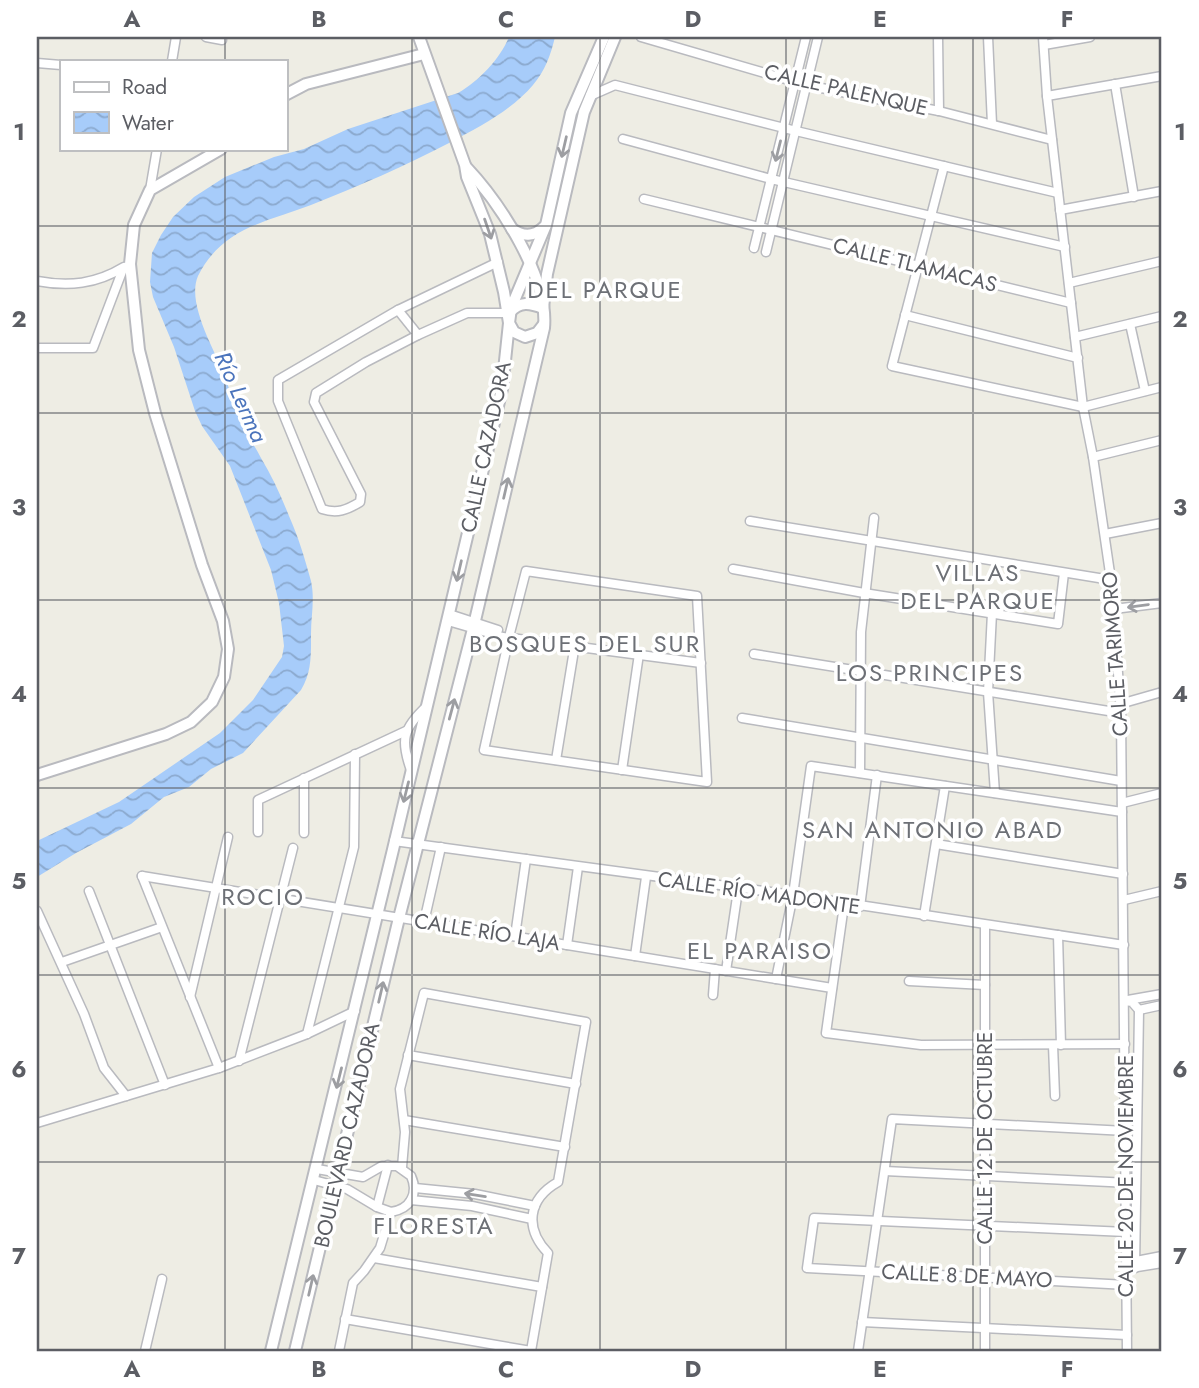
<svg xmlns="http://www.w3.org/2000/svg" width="1199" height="1388" font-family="Jost,sans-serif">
	<defs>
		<pattern id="water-waves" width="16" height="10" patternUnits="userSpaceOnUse" patternTransform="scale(1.75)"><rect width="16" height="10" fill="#a7ccfa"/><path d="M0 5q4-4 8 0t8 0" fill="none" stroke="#8ba9ce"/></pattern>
	</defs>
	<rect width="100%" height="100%" fill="#eeede4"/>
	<path fill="url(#water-waves)" d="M509,37H555C551,54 545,71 533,85C512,110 479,127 451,142C405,166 359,186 311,205C266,222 222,228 198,276C186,303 215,351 225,376C230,391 234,407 241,421C246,434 255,446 261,458C272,476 281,496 289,516C298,536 305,559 311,581C315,599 311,616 311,634C311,654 312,672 301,690L243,753L211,769L189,787L164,797L131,824L76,853L37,877V841L119,802L220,733L253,700L282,657L284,646L279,603L271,570L230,466L202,426L195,411L174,347L153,297L150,282L152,253L161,235L173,217L194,197L225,177L274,157L304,149L348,129L458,93C479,81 500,59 509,37Z"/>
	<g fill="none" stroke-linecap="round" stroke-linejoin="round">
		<g stroke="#b9babf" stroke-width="11">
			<g id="minor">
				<polyline points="206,37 222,40"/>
				<polyline points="641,37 806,85 939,111 1052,140"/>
				<polyline points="938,37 939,111"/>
				<polyline points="988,37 992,124"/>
				<polyline points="1043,37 1047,96 1083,407 1093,457 1111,580 1121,713 1127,1351"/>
				<polyline points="1044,45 1090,37"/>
				<polyline points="172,61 176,37"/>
				<polyline points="37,63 61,65"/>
				<polyline points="1115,84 1134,197"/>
				<polyline points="590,96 615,85 796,131 1058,193"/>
				<polyline points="1047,96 1162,76"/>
				<polyline points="623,139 771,179 1065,247"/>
				<polyline points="944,166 892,366 1083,407 1162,387"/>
				<polyline points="150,190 157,149"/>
				<polyline points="644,199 1071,303"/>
				<polyline points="1060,210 1162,191"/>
				<polyline points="754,248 806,37"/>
				<polyline points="766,252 818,37"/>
				<path d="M498,262L398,310L278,380V401L322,509C337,514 347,510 360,502L361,494L314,402L316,393L366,362L418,335L467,313H506"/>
				<path d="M37,281C69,287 96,284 124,267"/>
				<polyline points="1069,283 1162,261"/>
				<polyline points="398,310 418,335"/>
				<polyline points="905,315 1078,358"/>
				<polyline points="1130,324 1145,391"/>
				<polyline points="1075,337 1162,316"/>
				<polyline points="37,348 93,348 123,269"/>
				<polyline points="1093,457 1162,440"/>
				<polyline points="750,521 1111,580"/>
				<polyline points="1105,534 1162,523"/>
				<polyline points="733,569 864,593 1058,624 1064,573"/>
				<polygon points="526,571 697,596 707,782 484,750 510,633"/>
				<polyline points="1114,609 1162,603"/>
				<polyline points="992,613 988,692 995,793"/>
				<polyline points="449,614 498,630"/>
				<polyline points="448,621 503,637 701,663"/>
				<polyline points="754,654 1121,713"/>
				<polyline points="1120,704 1162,692"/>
				<polyline points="742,718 1121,781"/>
				<polyline points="556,760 575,644"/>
				<path d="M411,770C400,740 403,728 427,706"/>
				<polyline points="622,770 639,654"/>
				<polyline points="860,773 861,632 874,518"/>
				<polyline points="304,778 304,833"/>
				<polyline points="1122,803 1162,793"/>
				<polyline points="258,832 258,800 406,731"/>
				<polyline points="394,841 793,895 1124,945"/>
				<polyline points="936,844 1123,874"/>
				<polyline points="142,876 832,988"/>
				<polyline points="142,876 219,1068"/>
				<polyline points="89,891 165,1085"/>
				<polyline points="1124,900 1162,891"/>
				<polyline points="844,905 826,1033 921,1045 1125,1044"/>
				<polyline points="860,907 877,775"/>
				<polyline points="37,911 84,1014 104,1068 126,1096"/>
				<polyline points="924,916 945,786"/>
				<polyline points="424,922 441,847"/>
				<polyline points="985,925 985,1351"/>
				<polyline points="1058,935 1061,1045"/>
				<polyline points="515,936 526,859"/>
				<polyline points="567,945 578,867"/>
				<polyline points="635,956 646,877"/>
				<polyline points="62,962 162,927"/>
				<polyline points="726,971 738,890"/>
				<polyline points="776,979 793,895 811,766 1122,812"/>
				<polyline points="909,981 985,985"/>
				<polyline points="713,995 715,969"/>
				<polyline points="190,997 228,837"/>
				<polyline points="1128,1000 1162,994"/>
				<polyline points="1125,1001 1132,1002 1139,1010 1135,1268"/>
				<polyline points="1139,1010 1162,1005"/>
				<polyline points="307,1034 354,847 355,754"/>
				<polyline points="1053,1045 1055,1096"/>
				<polyline points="408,1055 576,1084"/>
				<polyline points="239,1061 293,848"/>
				<polyline points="404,1120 565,1147"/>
				<polyline points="37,1123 219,1068 307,1034 355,1011"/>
				<path d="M402,1167L405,1132L400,1089L424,993L586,1022L558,1182C528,1199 524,1228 548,1253L531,1351"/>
				<polyline points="885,1171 1130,1183"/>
				<path d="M314,1180L347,1189L377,1207L391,1212C410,1209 419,1194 411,1176L397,1166H382L363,1177L317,1169"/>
				<polyline points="415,1188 475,1194 535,1206"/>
				<polyline points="411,1200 472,1206 532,1219"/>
				<polyline points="377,1207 388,1165"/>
				<polyline points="1126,1232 814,1218 807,1268 1127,1285"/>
				<polyline points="374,1258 542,1287"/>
				<polyline points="1131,1262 1162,1256"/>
				<polyline points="1131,1268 1162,1263"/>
				<polyline points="345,1319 531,1351"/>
				<polyline points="862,1322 1127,1335"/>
				<polyline points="145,1351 162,1279"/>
				<polyline points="339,1351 353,1283 364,1271 380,1248 391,1212"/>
				<polyline points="858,1351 892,1119 1126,1131"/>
			</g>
		</g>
		<g stroke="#b9babf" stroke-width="14">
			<g id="tertiary">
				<polyline points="285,95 306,84 424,54"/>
				<path d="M512,229C523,237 534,237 544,227"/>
				<path d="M510,312C520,301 530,303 543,308L547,274L584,112L615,37"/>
				<polyline points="544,324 537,333 525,337 514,332 509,323 511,308 546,225 571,113 604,37"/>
				<polyline points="37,775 166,734 191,722 212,702 224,677 228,649 223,621 202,565 155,413 139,350 130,264 134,225 150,190 221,149"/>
				<path d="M271,1351C350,1031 427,710 502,389L509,323L504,292L490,234L467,177L465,165L419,37"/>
				<path d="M295,1351L399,918L473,629L544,328C549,277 499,202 466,167"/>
			</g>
		</g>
		<use href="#minor" stroke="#fff" stroke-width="8"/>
		<use href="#tertiary" stroke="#fff" stroke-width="10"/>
	</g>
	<defs><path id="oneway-shaft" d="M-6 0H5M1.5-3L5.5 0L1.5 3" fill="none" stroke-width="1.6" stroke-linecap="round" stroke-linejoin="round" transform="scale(1.75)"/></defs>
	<g stroke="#9d9ea2">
		<use href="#oneway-shaft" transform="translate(564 147) rotate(103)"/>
		<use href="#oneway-shaft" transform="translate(778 151) rotate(104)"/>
		<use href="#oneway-shaft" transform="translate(488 229) rotate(71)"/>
		<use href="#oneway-shaft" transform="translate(506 488) rotate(-77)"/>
		<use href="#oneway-shaft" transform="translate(459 571) rotate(103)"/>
		<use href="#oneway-shaft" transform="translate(1138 606) rotate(172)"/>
		<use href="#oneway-shaft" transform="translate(452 709) rotate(-75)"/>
		<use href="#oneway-shaft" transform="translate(406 792) rotate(104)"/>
		<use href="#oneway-shaft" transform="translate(381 992) rotate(-77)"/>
		<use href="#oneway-shaft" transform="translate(339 1078) rotate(104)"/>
		<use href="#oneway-shaft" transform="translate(475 1195) rotate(-171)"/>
		<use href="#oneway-shaft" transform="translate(311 1285) rotate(-77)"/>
	</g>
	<path fill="none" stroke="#5c5e64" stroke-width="2" stroke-opacity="0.55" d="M225,37V61M412,37V1351M600,37V1351M786,37V1351M973,37V1351M225,149V1351M37,226H1162M37,413H1162M37,600H1162M37,788H1162M37,975H1162M37,1162H1162"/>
	<g text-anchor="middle" stroke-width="7" stroke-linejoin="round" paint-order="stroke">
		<g font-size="21" fill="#5c5e64" stroke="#fff">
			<text transform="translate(846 90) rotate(13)" y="7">CALLE PALENQUE</text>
			<text transform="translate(915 265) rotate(14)" y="7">CALLE TLAMACAS</text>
			<text transform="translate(486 447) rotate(-78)" y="7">CALLE CAZADORA</text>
			<text transform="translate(1115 654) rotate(-94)" y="7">CALLE TARIMORO</text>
			<text transform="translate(759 893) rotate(8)" y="7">CALLE RÍO MADONTE</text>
			<text transform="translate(487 932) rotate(9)" y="7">CALLE RÍO LAJA</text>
			<text transform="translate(347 1135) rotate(-77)" y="7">BOULEVARD CAZADORA</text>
			<text transform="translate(985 1138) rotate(-90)" y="7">CALLE 12 DE OCTUBRE</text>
			<text transform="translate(1126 1176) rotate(-90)" y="7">CALLE 20 DE NOVIEMBRE</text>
			<text transform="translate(967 1276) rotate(3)" y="7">CALLE 8 DE MAYO</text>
		</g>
		<g font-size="23" font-style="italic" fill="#4b74bc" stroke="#fff">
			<text transform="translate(241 397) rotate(66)" y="8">Río Lerma</text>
		</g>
		<g font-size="24" letter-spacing="2" fill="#6d7076" stroke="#fff">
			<text x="605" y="298">DEL PARQUE</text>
			<text x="978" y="581">VILLAS<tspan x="978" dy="28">DEL PARQUE</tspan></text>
			<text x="585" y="652">BOSQUES DEL SUR</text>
			<text x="930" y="681">LOS PRINCIPES</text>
			<text x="933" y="838">SAN ANTONIO ABAD</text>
			<text x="263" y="905">ROCIO</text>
			<text x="760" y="959">EL PARAISO</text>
			<text x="434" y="1234">FLORESTA</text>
		</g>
	</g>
	<rect width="1199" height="1388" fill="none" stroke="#ffffff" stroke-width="77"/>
	<rect x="60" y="60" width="228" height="91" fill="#ffffff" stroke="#bebfc1" stroke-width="2"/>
	<rect x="74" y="82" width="35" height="10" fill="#ffffff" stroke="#bebfc1" stroke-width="2"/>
	<text x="122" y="94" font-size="21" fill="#5c5e64">Road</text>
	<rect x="74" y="112" width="35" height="21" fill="url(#water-waves)" stroke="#bebfc1" stroke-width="2"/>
	<text x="122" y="130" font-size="21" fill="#5c5e64">Water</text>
	<rect x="38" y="38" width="1122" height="1312" fill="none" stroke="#5c5e64" stroke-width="2.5"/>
	<g font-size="23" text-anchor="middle" font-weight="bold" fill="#5c5e64">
		<text x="132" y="27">A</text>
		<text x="319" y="27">B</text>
		<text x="506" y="27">C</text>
		<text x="693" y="27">D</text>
		<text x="880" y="27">E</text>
		<text x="1067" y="27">F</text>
		<text x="19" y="140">1</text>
		<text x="1180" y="140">1</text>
		<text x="19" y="327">2</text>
		<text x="1180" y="327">2</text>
		<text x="19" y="515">3</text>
		<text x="1180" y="515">3</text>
		<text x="19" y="702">4</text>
		<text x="1180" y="702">4</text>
		<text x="19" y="889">5</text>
		<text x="1180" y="889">5</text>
		<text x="19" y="1077">6</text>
		<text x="1180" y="1077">6</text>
		<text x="19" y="1264">7</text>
		<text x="1180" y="1264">7</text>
		<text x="132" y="1377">A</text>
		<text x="319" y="1377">B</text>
		<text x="506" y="1377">C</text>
		<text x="693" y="1377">D</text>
		<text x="880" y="1377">E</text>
		<text x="1067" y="1377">F</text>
	</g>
</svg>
